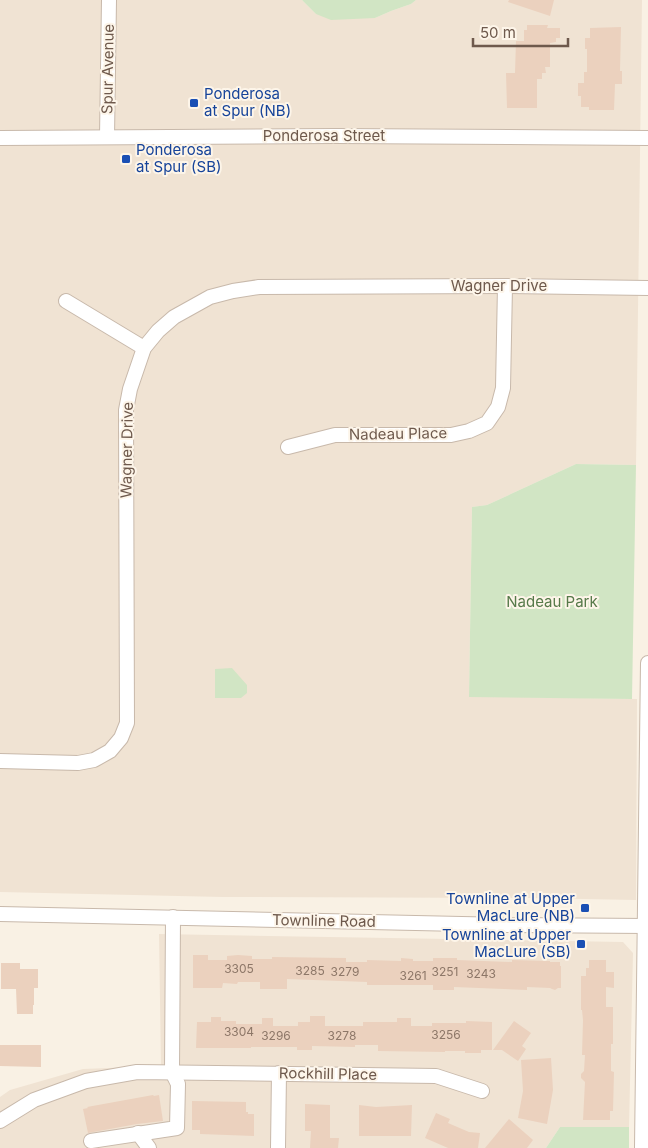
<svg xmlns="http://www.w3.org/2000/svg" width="648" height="1148" font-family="Inter,sans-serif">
	<rect width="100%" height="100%" fill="#f9f1e4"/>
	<g fill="#f0e3d3">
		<polygon points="0,0 302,0 316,14 375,18 391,11 411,4 416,0 642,0 636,465 576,464 487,505 472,507 469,696 637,699 636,900 531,898 223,897 0,892"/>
		<polygon points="159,934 623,942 633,953 629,1127 560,1127 546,1148 0,1148 0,1097 10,1090 83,1069 161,1066"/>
	</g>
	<g fill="#d1e5c4">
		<polygon points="302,0 416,0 411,4 391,11 375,18 331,20 316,14"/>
		<polygon points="576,464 636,465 632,699 469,697 472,507 487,505"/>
		<polygon points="232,668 247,685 247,693 241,698 215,698 215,669"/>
		<polygon points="560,1127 629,1127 629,1148 546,1148"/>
	</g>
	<g fill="#ebd1be">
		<polygon points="509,0 554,0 550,16 508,2"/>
		<polygon points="527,25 548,25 547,28 560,28 560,38 556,38 556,42 550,43 550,67 545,67 546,73 542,73 542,79 537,79 537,108 507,108 506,73 515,73 516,41 524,41 524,30 527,30"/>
		<polygon points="621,27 620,71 622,71 622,84 615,84 614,110 589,110 589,107 581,107 581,96 578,96 578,83 584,83 584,72 587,72 587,49 585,49 585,38 590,38 590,28"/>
		<polygon points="193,955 208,955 208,960 227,960 227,956 238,955 252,956 252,959 272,959 272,957 346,958 346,962 367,962 367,960 401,961 401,958 413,959 413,961 433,961 433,958 457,958 457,960 512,962 512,960 550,961 550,962 560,962 560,966 561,966 561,988 558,988 555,990 552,989 550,988 527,987 527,990 454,987 454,990 433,990 433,985 367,985 367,982 287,979 287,989 260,989 260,982 238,982 237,984 223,983 222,988 193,988"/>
		<polygon points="589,960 606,960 606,972 614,972 614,988 606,987 606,1007 613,1007 613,1044 611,1044 611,1071 614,1072 613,1111 610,1111 610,1120 583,1120 585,1082 581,1078 581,1074 584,1071 585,1055 582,1055 583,1020 582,1010 581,1010 581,976 586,976 586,968 589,968"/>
		<polygon points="1,963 20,963 20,969 38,969 38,988 34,988 34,1005 33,1005 33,1014 17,1014 16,989 1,989"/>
		<polygon points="310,1016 325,1016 325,1026 363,1026 363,1022 397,1022 397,1018 411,1018 411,1026 432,1026 432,1023 466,1023 466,1021 492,1022 492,1050 481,1050 481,1053 465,1053 465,1051 445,1051 445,1052 378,1051 378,1045 355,1045 355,1047 312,1046 312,1050 297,1050 297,1047 251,1047 251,1048 196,1048 197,1022 211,1022 211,1017 221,1017 221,1021 236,1021 236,1024 262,1024 262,1018 273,1018 273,1026 298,1026 298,1022 310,1022"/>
		<polygon points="514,1021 531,1033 522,1046 526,1049 518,1061 502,1050 493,1050"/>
		<polygon points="0,1045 41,1045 41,1067 0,1066"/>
		<polygon points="551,1058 553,1090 547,1124 518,1118 523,1091 521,1060"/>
		<polygon points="153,1095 154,1096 159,1095 163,1121 137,1124 88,1133 83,1109 88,1108 87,1107"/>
		<polygon points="192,1101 246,1102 246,1112 248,1112 248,1114 254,1114 254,1136 200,1134 200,1130 192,1130"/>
		<polygon points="305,1104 330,1105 330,1138 339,1138 338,1148 310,1148 311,1131 305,1131"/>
		<polygon points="359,1105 376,1107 412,1105 411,1136 359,1136"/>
		<polygon points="436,1113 450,1119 448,1123 469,1132 480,1133 478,1148 448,1148 425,1138"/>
		<polygon points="509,1119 533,1140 527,1148 485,1148"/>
	</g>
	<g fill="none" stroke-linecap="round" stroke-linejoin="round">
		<g stroke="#c8b9ab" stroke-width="16">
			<g id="minor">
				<polyline points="107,137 109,0"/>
				<polyline points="0,138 336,136 648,138"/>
				<polyline points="66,301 144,348"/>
				<polyline points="288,447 335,435 451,435 469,431 487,423 498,407 503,388 505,286"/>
				<polyline points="0,761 78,763 94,760 110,751 121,738 127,723 126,410 130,389 144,348 158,331 174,317 210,297 233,291 259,287 505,286 648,288"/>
				<polyline points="0,914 508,925 648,926"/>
				<polyline points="0,1121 34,1100 86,1081 137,1072 436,1076 482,1091"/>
				<polyline points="138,1133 149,1148"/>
				<polyline points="91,1141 177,1128 178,1084 172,1072 173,917"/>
				<polyline points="278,1148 279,1073"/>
				<polyline points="642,1148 648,663"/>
			</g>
		</g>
		<use href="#minor" stroke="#fff" stroke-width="14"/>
	</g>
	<g fill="#1a4fb4" stroke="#fdf5e9" stroke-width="2">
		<rect x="189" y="98" width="10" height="10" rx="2.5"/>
		<rect x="121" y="154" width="10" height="10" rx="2.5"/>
		<rect x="580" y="903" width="10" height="10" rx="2.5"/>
		<rect x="576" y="939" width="10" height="10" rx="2.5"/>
	</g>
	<g text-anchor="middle" stroke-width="4" stroke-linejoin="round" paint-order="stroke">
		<g font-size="12" fill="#8d7768">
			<text x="239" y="973">3305</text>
			<text x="310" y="975">3285</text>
			<text x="345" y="976">3279</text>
			<text x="445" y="976">3251</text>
			<text x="481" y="978">3243</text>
			<text x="413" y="980">3261</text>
			<text x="239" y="1036">3304</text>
			<text x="446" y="1039">3256</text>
			<text x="276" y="1040">3296</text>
			<text x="342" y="1040">3278</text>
		</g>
		<g font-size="15" fill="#6e594c" stroke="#fdf5e9">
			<text transform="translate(108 69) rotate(-89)" y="5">Spur Avenue</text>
			<text x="324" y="141">Ponderosa Street</text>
			<text x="499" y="291">Wagner Drive</text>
			<text transform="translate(398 434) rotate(-1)" y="5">Nadeau Place</text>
			<text transform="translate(127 450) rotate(-89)" y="5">Wagner Drive</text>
			<text transform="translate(324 921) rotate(1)" y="5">Townline Road</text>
			<text transform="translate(328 1074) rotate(1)" y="5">Rockhill Place</text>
		</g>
		<g font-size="15" fill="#164399" stroke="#fdf5e9" text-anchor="start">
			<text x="204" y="99">Ponderosa<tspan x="204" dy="17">at Spur (NB)</tspan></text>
			<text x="136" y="155">Ponderosa<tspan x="136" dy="17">at Spur (SB)</tspan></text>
			<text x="575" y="904" text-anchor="end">Townline at Upper<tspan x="575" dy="17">MacLure (NB)</tspan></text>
			<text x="571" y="940" text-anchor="end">Townline at Upper<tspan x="571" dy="17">MacLure (SB)</tspan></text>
		</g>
		<g font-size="15" fill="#567949" stroke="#fdf5e9">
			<text x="552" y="607">Nadeau Park</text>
		</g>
	</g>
	<path d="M473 38v8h95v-8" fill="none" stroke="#6e594c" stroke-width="2.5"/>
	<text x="480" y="38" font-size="15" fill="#6e594c" stroke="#fdf5e9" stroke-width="4" paint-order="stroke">50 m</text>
</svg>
